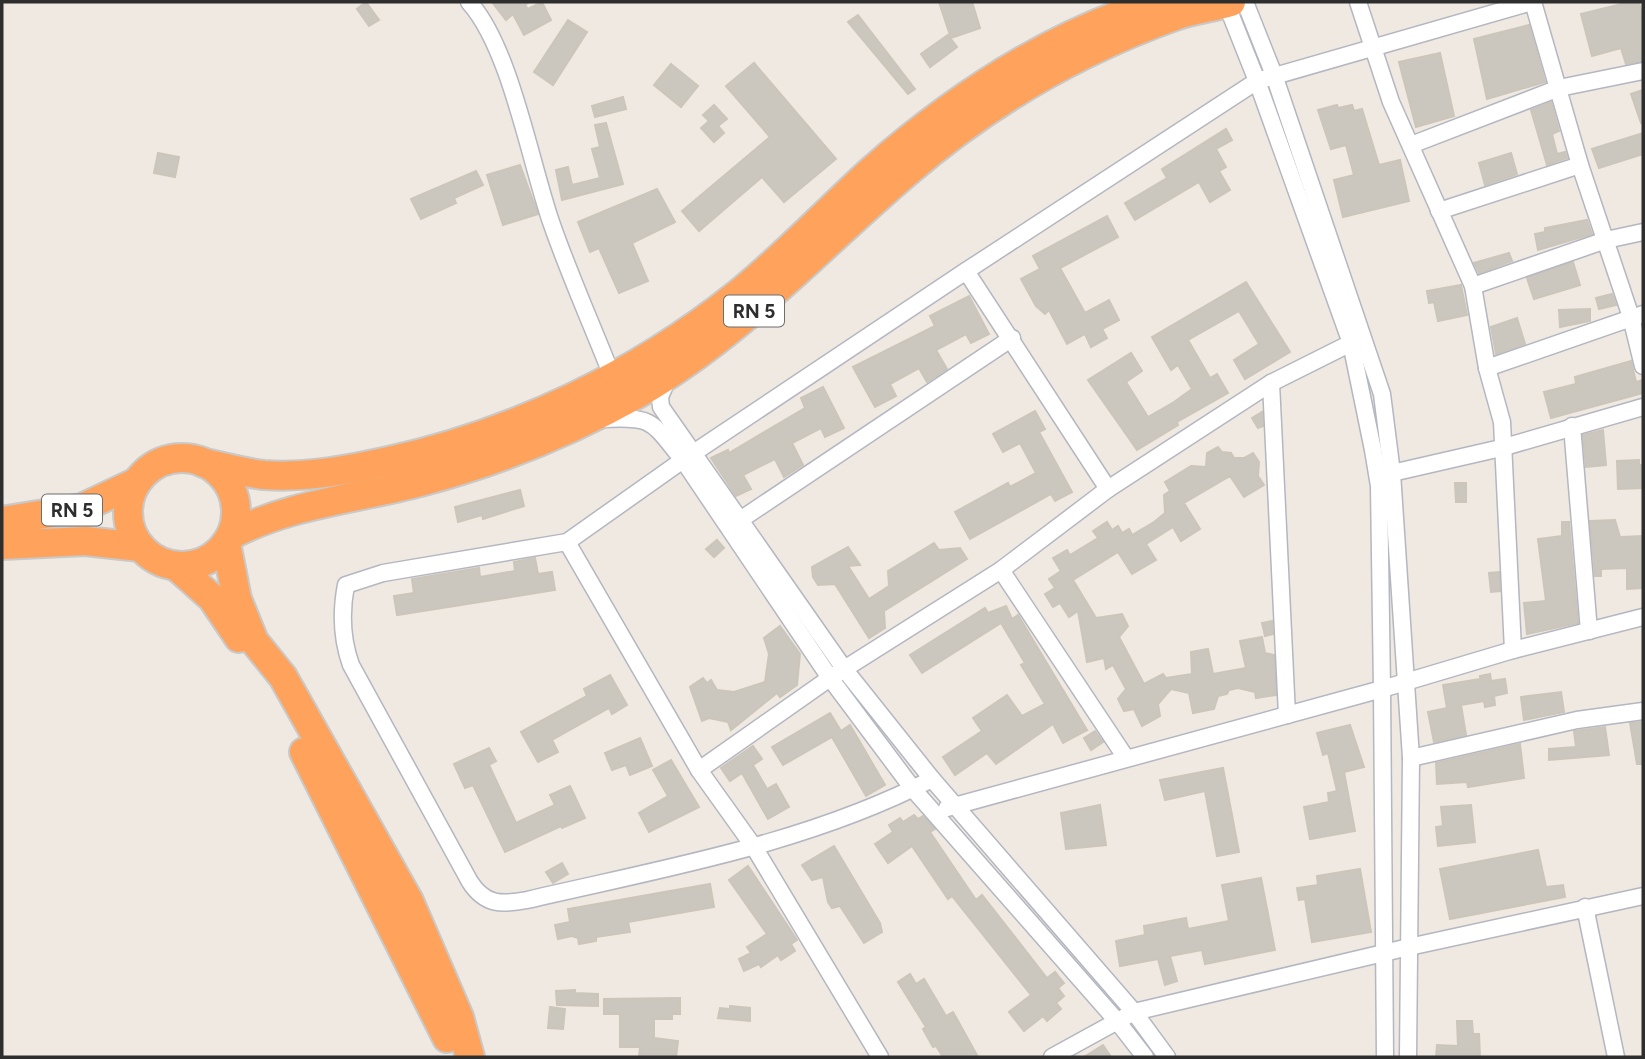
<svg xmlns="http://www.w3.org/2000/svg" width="1645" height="1059" font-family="Figtree,sans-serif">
	<rect width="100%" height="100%" fill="#efe9e1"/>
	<g fill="#cbc7bf" stroke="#cbc5ba" stroke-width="2">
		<polygon points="366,2 379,20 369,26 357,9"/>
		<polygon points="492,2 529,2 525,5 528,9 542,2 551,20 524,35 513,14 506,20"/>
		<polygon points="939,2 972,2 980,28 951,38"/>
		<polygon points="1630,2 1639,2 1643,19 1643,61 1626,64 1621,48 1592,56 1581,14"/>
		<polygon points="858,15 915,89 908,94 848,22"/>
		<polygon points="568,20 587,32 553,85 534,72"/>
		<polygon points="1529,25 1545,82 1487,99 1474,39"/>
		<polygon points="948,35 957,47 930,67 921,54"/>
		<polygon points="1440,53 1454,116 1416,127 1399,62"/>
		<polygon points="754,63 836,159 784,202 762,177 699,231 682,211 770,137 726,86"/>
		<polygon points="671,64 698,86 681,107 654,85"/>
		<polygon points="1643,90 1643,123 1641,123 1631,94"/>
		<polygon points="623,97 626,109 595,117 592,106"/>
		<polygon points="1551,102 1559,131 1552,134 1557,154 1565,152 1567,158 1547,165 1531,110"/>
		<polygon points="714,105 727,119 718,126 724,133 714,142 701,128 709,121 703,115"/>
		<polygon points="1337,105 1338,108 1352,105 1354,111 1362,109 1379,165 1400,160 1409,201 1343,217 1334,180 1354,175 1346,145 1331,149 1318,110"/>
		<polygon points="606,123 623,184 562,200 556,170 568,167 572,185 600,178 592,149 600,147 595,125"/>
		<polygon points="1226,129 1232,140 1216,149 1226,167 1219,171 1230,190 1210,202 1199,182 1135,220 1125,203 1167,178 1162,169"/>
		<polygon points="1643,133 1643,154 1599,168 1592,149"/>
		<polygon points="158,153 179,157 175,177 154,173"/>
		<polygon points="1511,153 1517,174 1485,185 1479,163"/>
		<polygon points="520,165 538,214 503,225 487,175"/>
		<polygon points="476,171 483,185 454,198 456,203 421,219 411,199"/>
		<polygon points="657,189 675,222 632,243 648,281 619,293 599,248 590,252 578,222"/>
		<polygon points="1107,216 1118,237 1060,268 1085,313 1109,300 1119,320 1102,329 1107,338 1091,347 1085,334 1067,344 1049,310 1045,314 1036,306 1021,279 1040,269 1033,256"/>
		<polygon points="1587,220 1592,234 1538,250 1535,234 1545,232 1545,228"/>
		<polygon points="1509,253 1512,261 1479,273 1474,263"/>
		<polygon points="1573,262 1580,285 1534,299 1527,278"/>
		<polygon points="1246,282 1290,352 1245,379 1234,360 1259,344 1239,311 1188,340 1210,378 1217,374 1228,393 1177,422 1178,425 1137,450 1088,380 1131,353 1142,371 1126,382 1148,417 1174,402 1192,389 1178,365 1171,370 1152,337"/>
		<polygon points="1461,285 1467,315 1438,321 1434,302 1429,303 1427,291"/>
		<polygon points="1612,294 1616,305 1599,309 1596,298"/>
		<polygon points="969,296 989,334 971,343 966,334 936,350 947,369 927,382 919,368 890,384 896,396 875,407 853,367 935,326 930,316"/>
		<polygon points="1590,309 1590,321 1560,327 1559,310"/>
		<polygon points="1517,318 1525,344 1496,354 1491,327"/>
		<polygon points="1631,361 1636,382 1643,380 1643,393 1551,418 1544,392 1576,384 1575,377"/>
		<polygon points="823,387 844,428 825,437 821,428 792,443 803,465 784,477 775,459 743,475 751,489 736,496 711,458 728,450 729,453 805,408 801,398"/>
		<polygon points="1035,411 1045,429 1039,432 1072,492 1055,501 1051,494 970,539 955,512 1008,483 1010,487 1036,473 1020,443 1003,452 993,434"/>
		<polygon points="1262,412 1263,426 1258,428 1252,418"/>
		<polygon points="1603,430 1606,465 1586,467 1583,435"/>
		<polygon points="1218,447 1222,452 1231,453 1234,458 1244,458 1253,453 1259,462 1258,476 1264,485 1244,497 1230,476 1184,503 1200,529 1181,541 1173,527 1146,544 1156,560 1132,574 1118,552 1073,580 1096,618 1122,614 1128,626 1119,637 1144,684 1163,674 1166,678 1192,674 1191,652 1208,649 1213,674 1246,668 1240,641 1262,637 1265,653 1274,655 1276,695 1256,698 1255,692 1238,688 1229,690 1227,694 1218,696 1214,709 1193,713 1189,693 1171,689 1158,704 1160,716 1142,726 1134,709 1124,711 1118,699 1126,689 1113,665 1106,669 1104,658 1087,662 1078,611 1069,617 1060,603 1053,607 1045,594 1055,588 1049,579 1061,571 1053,558 1067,550 1070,555 1098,538 1093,531 1107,522 1112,530 1118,526 1122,533 1129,529 1132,535 1154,522 1165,513 1164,495 1170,491 1165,482 1191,466 1206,467 1207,453"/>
		<polygon points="1639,460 1639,465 1643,465 1643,488 1618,489 1617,461"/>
		<polygon points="1455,483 1466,483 1466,502 1456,502"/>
		<polygon points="520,490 524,506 483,519 482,515 458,522 455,507"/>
		<polygon points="1615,520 1620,537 1643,536 1643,588 1627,589 1627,568 1601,569 1601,576 1595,576 1590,521"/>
		<polygon points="1562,522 1569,522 1578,623 1527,634 1524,603 1546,601 1538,539 1562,536"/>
		<polygon points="717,540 724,548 714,557 706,549"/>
		<polygon points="934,543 939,550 960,548 967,559 884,611 885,628 869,638 835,584 818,585 813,577 812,567 848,547 860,565 848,566 869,599 889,586 888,571"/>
		<polygon points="535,558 538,574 552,572 555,590 397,615 394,596 414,593 412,579 479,568 480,577 515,571 514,562"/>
		<polygon points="1499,572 1500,591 1491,592 1489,573"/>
		<polygon points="1006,606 1012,619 1018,615 1087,730 1063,743 1053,724 996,764 987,753 955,775 943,757 982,731 973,718 1007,695 1022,716 1045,704 1021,665 1025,663 1001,623 922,673 910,655 985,608 988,613"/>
		<polygon points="1272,621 1273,634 1265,636 1262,623"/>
		<polygon points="780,626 800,654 797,685 780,697 777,693 731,730 728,722 709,718 702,721 690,687 703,678 707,683 711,680 717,690 734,692 765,682 769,654 764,638"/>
		<polygon points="1490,674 1491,681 1505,679 1507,693 1494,696 1495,705 1485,707 1484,701 1461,705 1466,735 1434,742 1428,712 1447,708 1443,685 1479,679 1481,683 1480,676"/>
		<polygon points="610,675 627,705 612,714 609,708 552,740 558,752 538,762 521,732 587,696 584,689"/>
		<polygon points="1561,692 1564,712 1524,720 1521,697"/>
		<polygon points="830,713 841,731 850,725 885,785 866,796 832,737 783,765 772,747"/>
		<polygon points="1643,722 1643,764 1637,764 1630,723"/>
		<polygon points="1350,725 1364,767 1344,772 1355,831 1310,839 1304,807 1329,802 1328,793 1337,791 1328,753 1323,755 1317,733"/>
		<polygon points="1605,727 1609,755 1549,760 1549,749 1576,747 1574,731"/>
		<polygon points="1095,731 1103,742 1091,750 1084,738"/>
		<polygon points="640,738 652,766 630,775 626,765 612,770 605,753"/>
		<polygon points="1520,744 1524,778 1468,787 1467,782 1437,784 1436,763"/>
		<polygon points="753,746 762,759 753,765 767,789 776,784 789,807 768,819 742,773 730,781 721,768"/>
		<polygon points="489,748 496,761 489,765 516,823 555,805 550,795 570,786 585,818 562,828 561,826 505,852 473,785 465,788 454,764"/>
		<polygon points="671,760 699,807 649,832 639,813 668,796 653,770"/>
		<polygon points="1223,768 1239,852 1217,856 1205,791 1165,800 1160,780"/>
		<polygon points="1100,805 1106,845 1066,849 1061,813"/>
		<polygon points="1471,805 1475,842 1438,846 1436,827 1443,826 1441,807"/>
		<polygon points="914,815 918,819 923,816 935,829 930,832 976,900 982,895 1047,978 1055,972 1064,983 1058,988 1064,996 1056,1003 1061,1009 1047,1021 1043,1016 1024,1031 1009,1012 1031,995 952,896 948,899 912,846 888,863 875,844 893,832 889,825 900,818 903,822"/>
		<polygon points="834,846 880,923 882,932 864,943 840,906 832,908 828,902 823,877 812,880 802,865"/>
		<polygon points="1538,850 1546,887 1563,885 1565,897 1450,919 1440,869"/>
		<polygon points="562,863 568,874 553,883 546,872"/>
		<polygon points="748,866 797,940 791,944 795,951 781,960 778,955 761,967 759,964 744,971 739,959 751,953 747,947 767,934 729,880"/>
		<polygon points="1360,869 1371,932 1312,942 1305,899 1299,900 1297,888 1318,885 1317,876"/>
		<polygon points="1261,878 1275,950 1205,964 1202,950 1170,956 1177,981 1165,985 1158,959 1120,966 1116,941 1145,935 1144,926 1186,918 1188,929 1229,921 1222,885"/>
		<polygon points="710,884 714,907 628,922 630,932 596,937 596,941 579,944 578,938 572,936 558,939 555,925 570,922 568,909"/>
		<polygon points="910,974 916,984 924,979 946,1016 953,1012 978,1057 943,1057 936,1046 933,1047 923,1029 926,1027 898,982"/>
		<polygon points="575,990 575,993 598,994 598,1006 557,1005 556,991"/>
		<polygon points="680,998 680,1014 672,1014 672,1019 654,1019 654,1038 678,1041 676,1057 639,1057 640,1047 620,1047 620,1014 604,1014 604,999"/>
		<polygon points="730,1006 750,1008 750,1021 718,1018 720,1008 730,1009"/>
		<polygon points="550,1007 565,1009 563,1029 548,1028"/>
		<polygon points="1457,1021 1472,1021 1473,1034 1479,1034 1480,1057 1436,1057 1437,1045 1458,1046"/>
		<polygon points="1103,1045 1111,1057 1084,1057"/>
	</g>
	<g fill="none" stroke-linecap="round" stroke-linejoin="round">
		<g stroke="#b4b7c1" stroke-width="19">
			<g id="street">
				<path d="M469,2C510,47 530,161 551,222C569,274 592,325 612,376"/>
				<polyline points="1245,2 1274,75 1382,394 1392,473 1411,758 1408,1057"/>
				<polyline points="1358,2 1391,102 1473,286 1487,368 1502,422 1513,650"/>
				<polyline points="1533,2 1580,165 1631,317 1643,366"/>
				<polyline points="1226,3 1257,81 1351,343 1373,450 1379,486 1382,689 1385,1057"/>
				<polyline points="1411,145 1559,88 1643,71"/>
				<polyline points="1439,211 1580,165"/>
				<polyline points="966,271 1108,489"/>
				<polyline points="1473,286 1606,240 1643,232"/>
				<polyline points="1487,368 1643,314"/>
				<polyline points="668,378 660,397 661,407 845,670 932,779 1134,1012 1167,1057"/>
				<polyline points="1271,383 1287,715"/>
				<path d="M602,419C654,416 651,421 683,460L830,678L913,789L1117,1021L1145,1057"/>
				<polyline points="1572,426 1589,631"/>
				<polyline points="1392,473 1501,448 1643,407"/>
				<polyline points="740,520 1012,338"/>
				<polyline points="567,542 699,770 754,847 880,1057"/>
				<polyline points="1001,570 1126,758"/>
				<polyline points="1411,758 1577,720 1643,711"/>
				<polyline points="699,770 830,678 1001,570 1108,489 1271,383 1351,343"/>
				<path d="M932,779C806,844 664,868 527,900C501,905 485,905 470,882L351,665C342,640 341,611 346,585L383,573L567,542L683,460L966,271L1257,81L1532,2"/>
				<polyline points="947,808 1382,689 1513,650 1643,617"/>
				<polyline points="1585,907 1616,1057"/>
				<polyline points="1052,1057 1134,1012 1409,947 1643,896"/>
			</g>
		</g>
		<g stroke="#c9c9c9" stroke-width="32">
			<g id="highway">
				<circle cx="182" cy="512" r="54"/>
				<path d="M204,463C224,467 244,473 264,475C306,478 348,470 389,461C515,433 637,375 738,294C785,256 826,212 871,171C954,98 1051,34 1157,2"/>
				<polyline points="2,521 82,508 137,482"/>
				<path d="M231,535C289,504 356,499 420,482C496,462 570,432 639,393C741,334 818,248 906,173C985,105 1077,51 1175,16C1193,9 1212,8 1231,2"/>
				<polyline points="226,543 237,599 254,641 283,677 409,901 459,1017 470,1057"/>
				<polyline points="2,545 85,541 140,547"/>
				<polyline points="176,566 212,598 239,638"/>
				<polyline points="304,752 447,1038"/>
			</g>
		</g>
		<use href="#street" stroke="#fff" stroke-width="16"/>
		<use href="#highway" stroke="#ffa35c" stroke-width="28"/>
	</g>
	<g text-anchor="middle" stroke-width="5" stroke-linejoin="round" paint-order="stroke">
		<g fill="#fff" stroke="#6d6d6d" stroke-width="2">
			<rect x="724" y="295.5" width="60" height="31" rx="5"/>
			<rect x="42" y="494.5" width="60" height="31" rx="5"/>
		</g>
		<g font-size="19" font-weight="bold" fill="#2e2e2e">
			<text x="754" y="318">RN 5</text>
			<text x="72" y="517">RN 5</text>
		</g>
	</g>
	<rect width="1645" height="1059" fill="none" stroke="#2e2e2e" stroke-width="7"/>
</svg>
